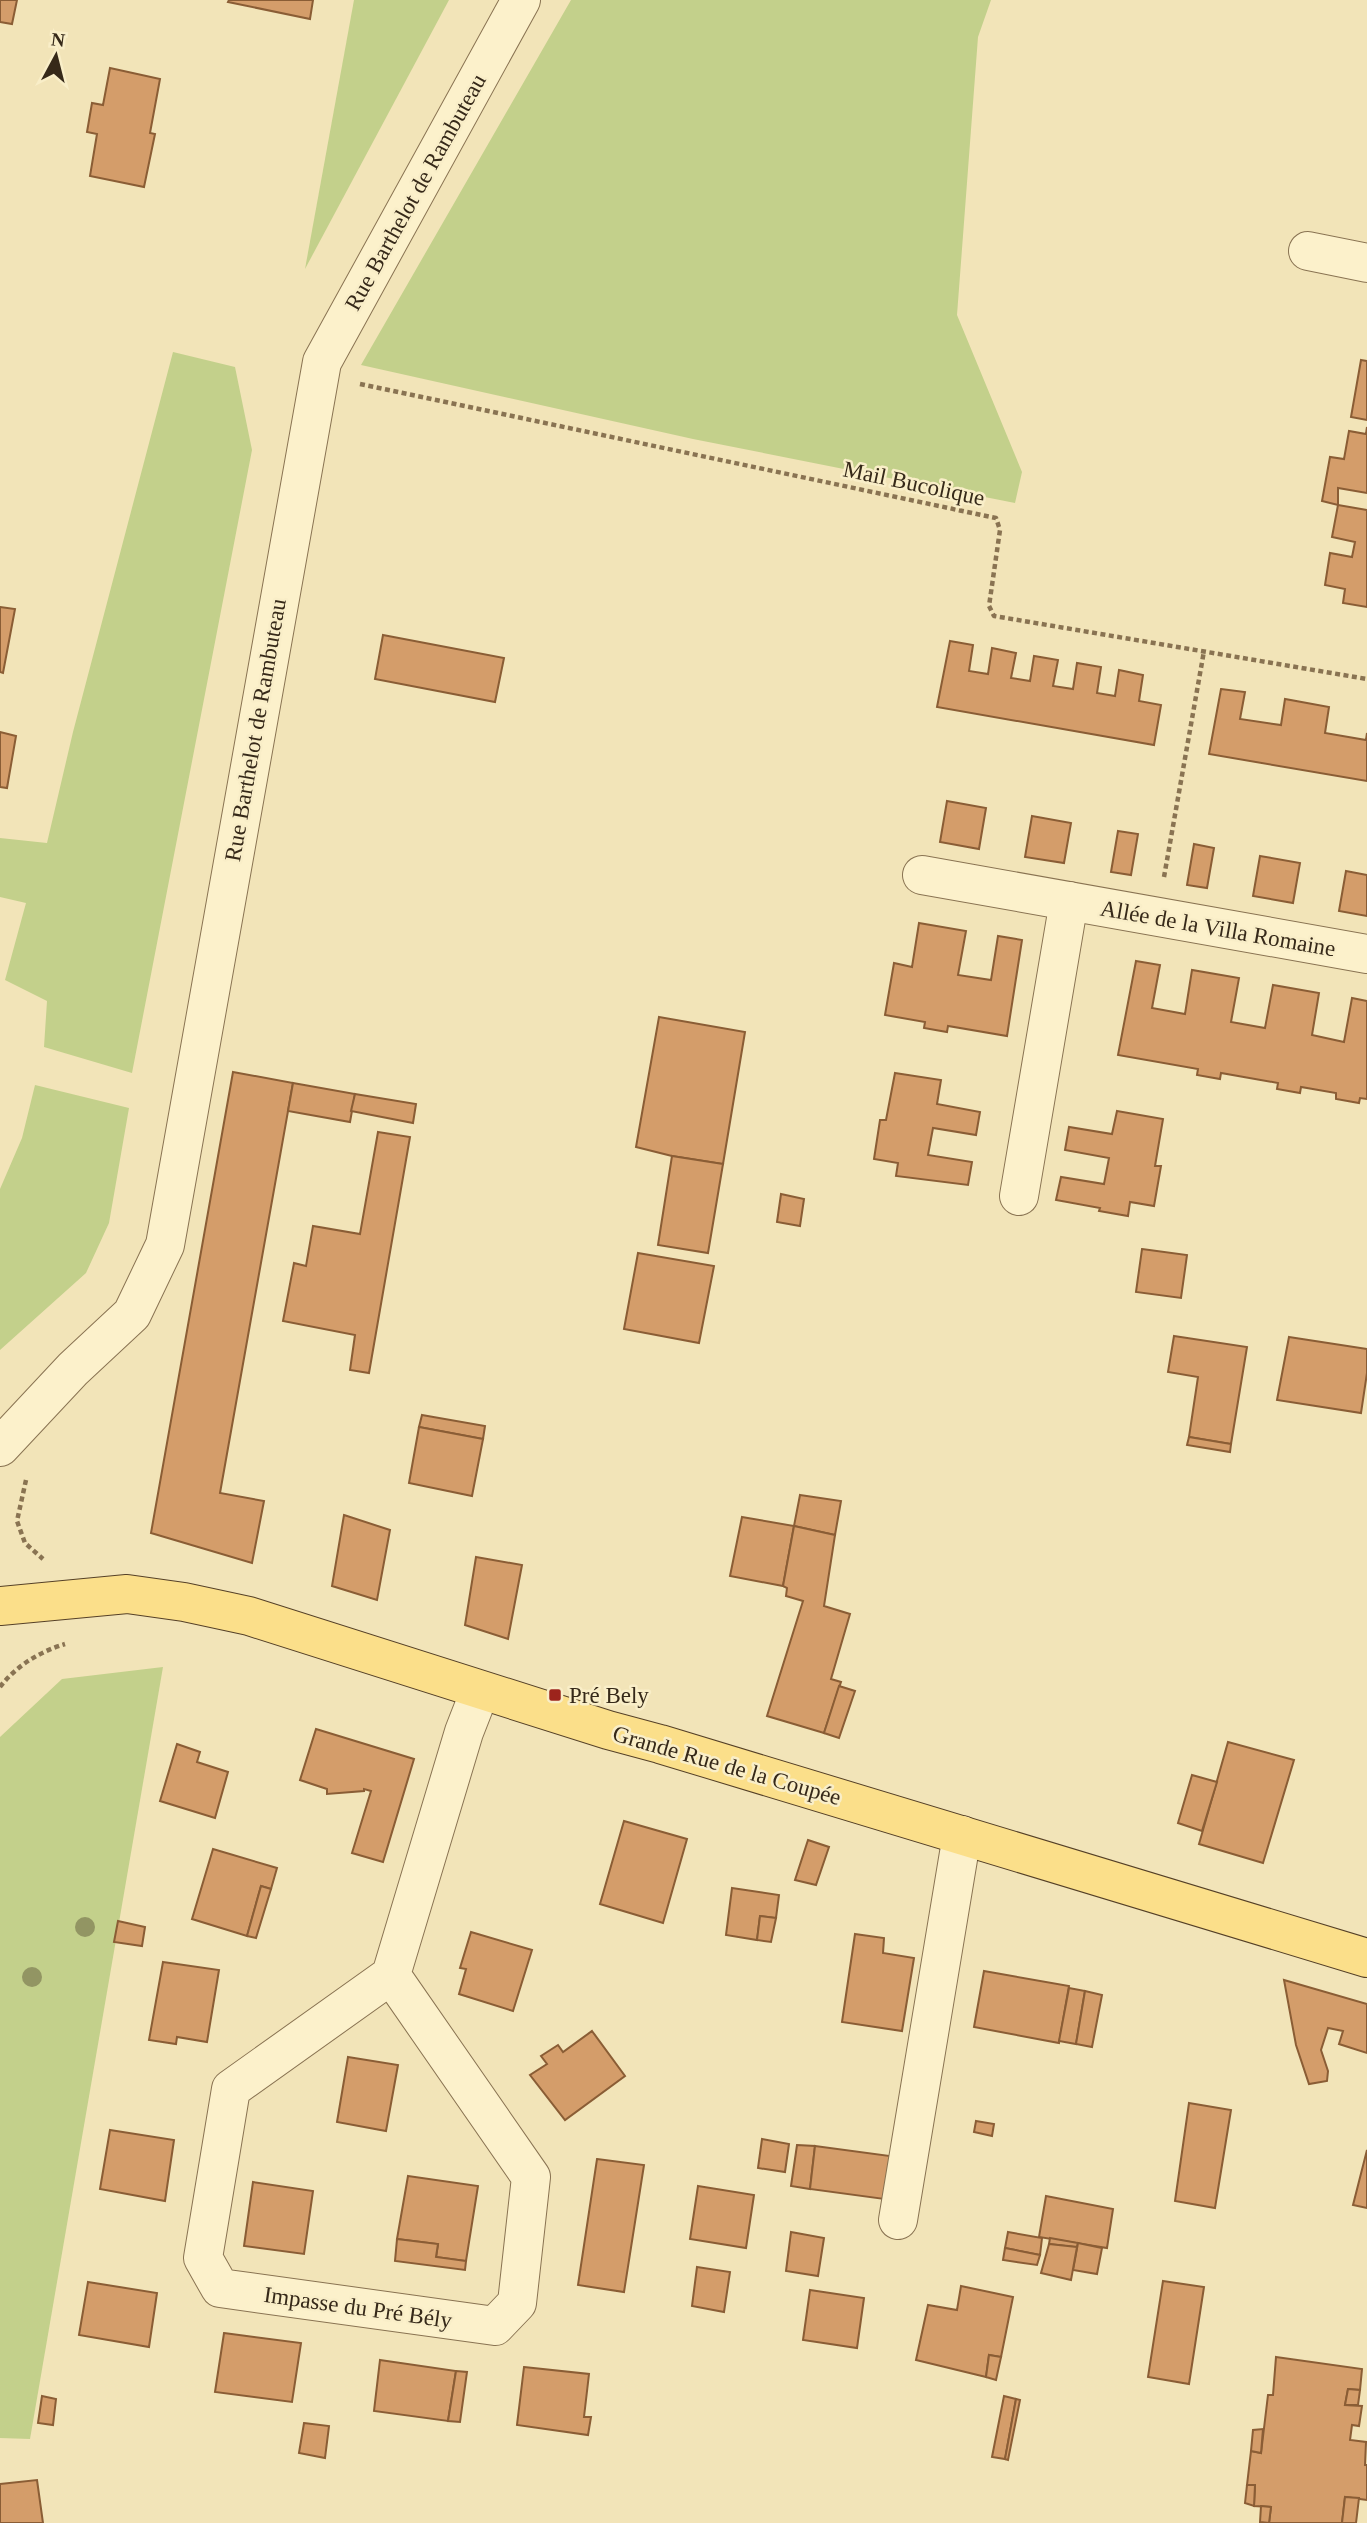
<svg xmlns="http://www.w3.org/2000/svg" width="1367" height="2523" font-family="Georgia,serif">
	<rect width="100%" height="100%" fill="#f2e4b8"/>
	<g fill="#c3d08b">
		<polygon points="354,0 449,0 305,269"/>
		<polygon points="571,0 991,0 978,37 957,315 1022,472 1015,503 693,439 361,365"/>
		<polygon points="173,352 235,367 252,450 132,1073 44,1047 47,1001 5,980 26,903 0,897 0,838 47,843 73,732"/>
		<polygon points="35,1085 129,1108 109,1223 86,1273 0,1350 0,1189 22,1138"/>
		<polygon points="163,1667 30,2439 0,2438 0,1737 62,1679"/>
	</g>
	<g fill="#d49d6a" stroke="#8a5d35" stroke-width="2">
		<polygon points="0,0 17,0 12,24 0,22"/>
		<polygon points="229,0 313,0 310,19 228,2"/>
		<polygon points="110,68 160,79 150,133 155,134 144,187 90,176 97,134 87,132 92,103 103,105"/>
		<polygon points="1361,360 1367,361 1367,420 1351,417"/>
		<polygon points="1367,427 1367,493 1338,488 1338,505 1322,501 1330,457 1344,459 1349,431 1366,434"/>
		<polygon points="1338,505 1367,510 1367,607 1343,603 1345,589 1325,585 1330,553 1352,557 1355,542 1332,537"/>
		<polygon points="0,607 15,609 3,673 0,672"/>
		<polygon points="383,635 504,658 495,702 375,679"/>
		<polygon points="950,641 973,645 969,671 988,674 992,648 1016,653 1011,678 1030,681 1034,656 1058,660 1053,686 1073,689 1077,663 1101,667 1097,693 1115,696 1119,670 1143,675 1139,701 1161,705 1154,745 937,707"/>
		<polygon points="1221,689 1245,692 1240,719 1281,725 1285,699 1329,707 1325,733 1366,740 1367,733 1367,781 1209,754"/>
		<polygon points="0,732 16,736 7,788 0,787"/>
		<polygon points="947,801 986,808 979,849 940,842"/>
		<polygon points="1032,816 1071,823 1064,863 1025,857"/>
		<polygon points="1118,831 1138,834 1131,875 1111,872"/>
		<polygon points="1194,844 1214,848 1207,888 1187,885"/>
		<polygon points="1260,856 1300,863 1293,903 1253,896"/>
		<polygon points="1346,871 1367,875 1367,916 1339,911"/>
		<polygon points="919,923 966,931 958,975 991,980 998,936 1022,940 1007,1036 948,1026 947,1032 924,1028 925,1022 885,1015 894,963 912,967"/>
		<polygon points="1136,961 1160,965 1152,1008 1185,1014 1192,970 1239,978 1231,1022 1265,1028 1273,985 1319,993 1312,1035 1344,1042 1352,998 1367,1001 1367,1099 1360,1098 1359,1103 1336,1099 1336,1093 1301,1087 1300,1093 1277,1089 1278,1083 1221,1073 1220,1079 1197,1075 1198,1069 1118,1055"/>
		<polygon points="659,1017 745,1032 723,1164 672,1156 636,1147"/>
		<polygon points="233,1072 293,1083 220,1493 264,1501 252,1563 151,1533"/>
		<polygon points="895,1073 941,1080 937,1104 980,1112 976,1135 933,1128 928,1155 972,1162 968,1185 896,1176 898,1163 874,1159 880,1120 886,1120"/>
		<polygon points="293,1083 355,1094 350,1122 288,1111"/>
		<polygon points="355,1094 416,1104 413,1123 351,1111"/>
		<polygon points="1117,1111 1163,1119 1155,1166 1161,1166 1154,1206 1130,1202 1128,1216 1099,1211 1100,1208 1056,1200 1061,1177 1104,1184 1109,1158 1065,1150 1069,1127 1112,1134"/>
		<polygon points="378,1132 410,1137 369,1373 350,1370 355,1335 283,1321 294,1263 306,1266 313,1226 360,1234"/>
		<polygon points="672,1156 723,1164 708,1253 658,1245"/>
		<polygon points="781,1194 804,1199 800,1226 777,1222"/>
		<polygon points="1142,1249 1187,1255 1181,1298 1136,1292"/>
		<polygon points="638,1253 714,1266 699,1343 624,1329"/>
		<polygon points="1174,1336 1247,1347 1231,1444 1189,1437 1198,1377 1168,1372"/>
		<polygon points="1289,1337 1367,1349 1367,1373 1361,1413 1277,1400"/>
		<polygon points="422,1415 485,1426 483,1439 419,1427"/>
		<polygon points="419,1427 483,1439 472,1496 409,1483"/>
		<polygon points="1189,1437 1231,1444 1230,1452 1187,1445"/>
		<polygon points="800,1495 841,1501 835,1535 794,1526"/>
		<polygon points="344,1515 390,1530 377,1600 332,1586"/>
		<polygon points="742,1517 794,1526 783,1586 730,1576"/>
		<polygon points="794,1526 835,1535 824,1606 850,1614 831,1679 841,1682 824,1733 767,1716 803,1601 786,1596 787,1588 783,1586"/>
		<polygon points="476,1557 522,1565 508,1639 465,1625"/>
		<polygon points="839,1686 855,1691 839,1738 824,1733"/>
		<polygon points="316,1729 414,1759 383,1862 352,1853 371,1791 364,1789 364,1791 327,1794 327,1789 300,1780"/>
		<polygon points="1228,1742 1294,1760 1263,1863 1199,1844"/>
		<polygon points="177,1744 200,1752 197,1762 228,1772 215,1818 160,1801"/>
		<polygon points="1192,1775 1217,1782 1202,1831 1178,1823"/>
		<polygon points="624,1821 687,1839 663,1923 600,1904"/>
		<polygon points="808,1840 829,1847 816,1885 795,1880"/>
		<polygon points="213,1849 277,1868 271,1889 261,1886 247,1936 192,1919"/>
		<polygon points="261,1886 271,1889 256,1938 247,1936"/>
		<polygon points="732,1888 779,1895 776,1918 760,1916 757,1940 726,1935"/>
		<polygon points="760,1916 776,1918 771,1942 757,1940"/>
		<polygon points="118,1921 145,1927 142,1946 114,1942"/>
		<polygon points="471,1932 532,1950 513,2011 459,1994 466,1969 460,1968"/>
		<polygon points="855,1934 884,1938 883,1953 914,1958 902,2031 842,2022"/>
		<polygon points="163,1962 219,1970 207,2042 177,2037 176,2044 149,2040"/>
		<polygon points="984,1971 1069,1986 1059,2043 974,2027"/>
		<polygon points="1284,1980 1367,2004 1367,2053 1339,2044 1343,2031 1328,2028 1321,2050 1328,2071 1327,2081 1309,2084 1296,2045"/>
		<polygon points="1069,1988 1085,1991 1076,2044 1059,2041"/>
		<polygon points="1085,1991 1102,1995 1092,2047 1076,2044"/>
		<polygon points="592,2031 625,2076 565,2120 530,2075 547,2064 541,2056 558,2045 563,2052"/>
		<polygon points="348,2057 398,2065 386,2131 337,2122"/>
		<polygon points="1189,2103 1231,2110 1215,2208 1175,2201"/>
		<polygon points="976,2121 994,2124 992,2136 974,2132"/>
		<polygon points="110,2130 174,2140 165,2201 100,2189"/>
		<polygon points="762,2139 789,2144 785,2172 758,2168"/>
		<polygon points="797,2145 815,2146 810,2189 791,2186"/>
		<polygon points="815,2146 890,2156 884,2199 810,2189"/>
		<polygon points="1367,2150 1367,2208 1353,2205"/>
		<polygon points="597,2159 644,2165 624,2292 578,2285"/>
		<polygon points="408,2176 478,2186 466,2261 436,2257 438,2244 397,2239"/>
		<polygon points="253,2182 313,2191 304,2254 244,2246"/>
		<polygon points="698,2186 754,2195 746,2248 690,2239"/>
		<polygon points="1046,2196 1113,2209 1107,2248 1039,2237"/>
		<polygon points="791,2232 824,2238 818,2276 786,2271"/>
		<polygon points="1008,2232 1042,2238 1040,2255 1005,2248"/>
		<polygon points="1050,2238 1078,2243 1077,2247 1074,2247 1049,2244"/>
		<polygon points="397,2239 438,2244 436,2257 466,2261 465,2270 395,2261"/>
		<polygon points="1078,2243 1102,2248 1097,2274 1073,2270"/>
		<polygon points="1049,2244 1077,2247 1071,2280 1041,2273"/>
		<polygon points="1005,2248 1040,2255 1037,2265 1003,2260"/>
		<polygon points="697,2267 730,2272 724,2312 692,2306"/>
		<polygon points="1163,2281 1204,2287 1189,2384 1148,2377"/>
		<polygon points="88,2282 157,2293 149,2347 79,2335"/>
		<polygon points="961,2286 1013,2297 1001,2357 989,2355 986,2377 916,2360 928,2305 957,2310"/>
		<polygon points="810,2290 864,2298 857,2348 803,2340"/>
		<polygon points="224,2333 301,2343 292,2402 215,2392"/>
		<polygon points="989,2355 1001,2357 996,2380 986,2377"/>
		<polygon points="1276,2357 1362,2369 1360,2390 1348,2389 1345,2405 1362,2406 1359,2426 1352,2425 1350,2440 1366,2442 1365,2465 1367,2465 1367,2500 1345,2497 1342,2523 1260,2523 1269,2523 1271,2507 1254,2506 1255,2485 1247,2485 1251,2451 1261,2453 1268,2395 1273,2395"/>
		<polygon points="380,2360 456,2371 448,2421 374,2411"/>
		<polygon points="524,2367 589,2374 584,2417 591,2417 588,2435 517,2425"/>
		<polygon points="456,2371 467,2372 460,2422 448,2421"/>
		<polygon points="1348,2389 1360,2390 1358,2405 1345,2405"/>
		<polygon points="42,2396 56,2399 53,2425 38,2423"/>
		<polygon points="1004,2396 1016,2399 1005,2459 992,2457"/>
		<polygon points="1016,2399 1020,2400 1008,2460 1005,2459"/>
		<polygon points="304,2423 329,2426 325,2458 299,2453"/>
		<polygon points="1263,2429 1261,2453 1251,2451 1253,2430"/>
		<polygon points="37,2480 43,2523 0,2523 0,2484"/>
		<polygon points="1247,2485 1255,2485 1254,2506 1245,2503"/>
		<polygon points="1345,2497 1359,2498 1356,2523 1342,2523"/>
		<polygon points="1261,2506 1271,2507 1269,2523 1260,2522"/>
	</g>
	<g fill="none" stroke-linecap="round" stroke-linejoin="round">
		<g stroke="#897352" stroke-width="40">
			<g id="minor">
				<polyline points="1308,251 1367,263"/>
				<polyline points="922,875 1367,954"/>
				<polyline points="1019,1196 1069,901"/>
				<polyline points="0,1447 73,1369 132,1314 165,1245 322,362 521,0"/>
				<polyline points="391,1975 531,2177 517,2303 495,2326 220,2288 203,2258 231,2089 391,1975 464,1732 480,1691"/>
				<polyline points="898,2220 962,1835"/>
			</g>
		</g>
		<g stroke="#554027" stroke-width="40">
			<polyline id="major" points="0,1606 127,1594 184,1602 249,1616 608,1730 660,1744 1367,1958"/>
		</g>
		<g stroke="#897352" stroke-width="4.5" stroke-dasharray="5 3.5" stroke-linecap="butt">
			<polyline points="360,384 996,518 1000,530 989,606 994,616 1367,679"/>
			<polyline points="1164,877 1204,651"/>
			<polyline points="26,1480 17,1521 25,1543 43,1559"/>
			<path d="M0,1687C16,1666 39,1652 65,1644"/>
		</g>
		<use href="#minor" stroke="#fcf1cb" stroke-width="38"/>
		<use href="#major" stroke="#fbdf8a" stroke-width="38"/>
	</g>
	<g fill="#929563">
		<circle cx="85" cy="1927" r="10"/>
		<circle cx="32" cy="1977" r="10"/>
	</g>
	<rect fill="#9d241c" stroke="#f9eec8" stroke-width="2.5" x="548" y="1688" width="14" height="14" rx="3.5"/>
	<g text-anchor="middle" stroke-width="5" stroke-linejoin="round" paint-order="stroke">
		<g font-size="23" fill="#362919" stroke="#f9eec8">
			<text transform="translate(415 192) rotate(-61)" y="8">Rue Barthelot de Rambuteau</text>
			<text transform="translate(914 483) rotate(12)" y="8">Mail Bucolique</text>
			<text transform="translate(255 730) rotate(-80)" y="8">Rue Barthelot de Rambuteau</text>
			<text transform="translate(1218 928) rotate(10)" y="8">Allée de la Villa Romaine</text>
			<text transform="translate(727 1765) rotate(16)" y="8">Grande Rue de la Coupée</text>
			<text transform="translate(358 2307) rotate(8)" y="8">Impasse du Pré Bély</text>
		</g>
		<g font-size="23" fill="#362919" stroke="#f9eec8" text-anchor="start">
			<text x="569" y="1703">Pré Bely</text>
		</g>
	</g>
	<g transform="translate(56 56) rotate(7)" stroke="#f9eec8" stroke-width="5" paint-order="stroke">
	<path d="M0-5L12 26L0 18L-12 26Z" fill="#362919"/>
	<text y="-10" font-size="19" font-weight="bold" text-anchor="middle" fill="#362919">N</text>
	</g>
</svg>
